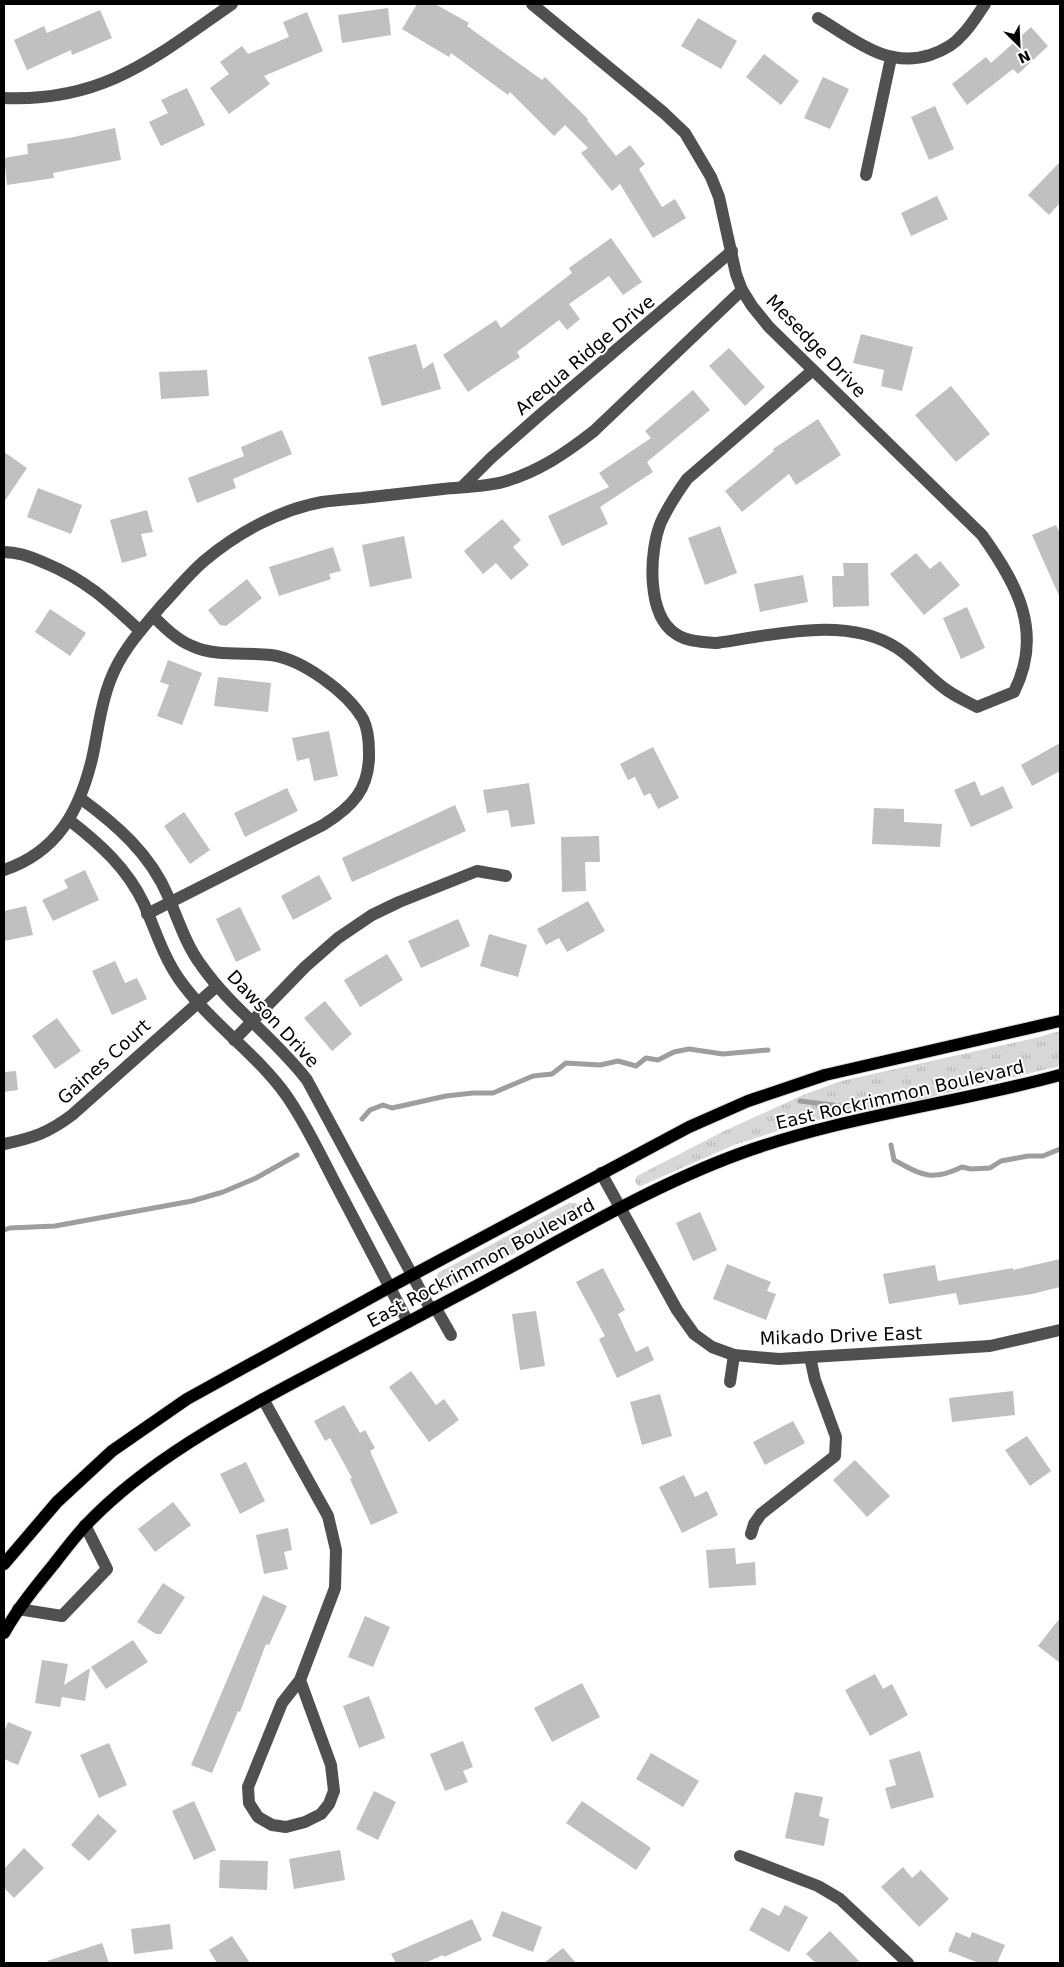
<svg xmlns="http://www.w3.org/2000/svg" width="1064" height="1967" font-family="'DejaVu Sans',sans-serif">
	<defs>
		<pattern id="grass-tufts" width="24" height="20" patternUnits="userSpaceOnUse" patternTransform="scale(1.25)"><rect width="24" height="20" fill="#d7d7d7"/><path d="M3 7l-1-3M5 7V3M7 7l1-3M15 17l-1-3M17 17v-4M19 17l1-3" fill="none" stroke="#b7b7b7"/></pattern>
	</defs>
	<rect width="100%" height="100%" fill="#fff"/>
	<g fill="url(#grass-tufts)">
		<polygon points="1060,1031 1060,1066 906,1103 822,1119 778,1131 734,1145 641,1186 638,1186 635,1181 637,1176 724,1131 803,1095 841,1081 1035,1038"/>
		<polygon points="569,1203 575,1203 581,1208 582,1214 577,1220 446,1290 440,1288 435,1282 438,1273"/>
	</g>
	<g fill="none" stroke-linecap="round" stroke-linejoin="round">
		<g stroke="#9e9e9e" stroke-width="5">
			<polyline points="800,1101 840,1106"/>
			<polyline points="362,1119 370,1110 383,1105 392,1108 446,1096 473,1093 493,1093 533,1076 552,1074 566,1063 600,1065 618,1061 636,1066 646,1058 658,1060 674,1052 689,1049 723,1054 768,1050"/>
			<path d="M891,1145L894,1160C922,1175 931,1182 962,1167L971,1169L990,1168L1001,1161L1028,1156H1043L1060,1149"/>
			<polyline points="4,1230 10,1228 55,1226 192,1201 223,1192 256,1178 297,1155"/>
		</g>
	</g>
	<g fill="#c0c0c0">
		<polygon points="417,4 435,4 469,23 467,26 542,80 545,77 588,119 587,120 616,156 630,145 645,164 639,169 662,207 675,199 686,218 653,238 620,184 612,191 581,153 588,148 565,125 554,136 510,92 508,95 451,53 449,57 402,29"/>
		<polygon points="388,8 391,35 342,43 338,15"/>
		<polygon points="100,10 112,38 72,55 71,50 27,70 14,40 44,26 47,33"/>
		<polygon points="307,12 323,51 264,76 270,84 229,114 210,88 229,74 220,62 242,46 248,54 289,37 283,22"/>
		<polygon points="698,18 737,41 721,69 681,46"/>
		<polygon points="1031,27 1048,46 1018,74 1013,69 967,105 952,84 986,57 991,63"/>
		<polygon points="764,54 799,81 781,105 746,77"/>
		<polygon points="823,77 849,89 830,129 804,118"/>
		<polygon points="187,88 205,125 161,146 149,122 168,113 161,100"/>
		<polygon points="935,106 954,149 929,160 911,117"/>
		<polygon points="115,128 121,160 53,173 54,178 7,185 4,158 28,154 27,144 69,138"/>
		<polygon points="1060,162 1060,203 1049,215 1028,195"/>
		<polygon points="937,196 948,219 911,236 901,213"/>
		<polygon points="611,238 642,282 623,295 609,276 569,304 580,319 567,330 559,320 517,352 520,357 468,392 443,355 496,320 501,328 572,273 569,268"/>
		<polygon points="861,334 913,347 902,391 881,386 884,370 853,363"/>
		<polygon points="416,344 423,369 433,362 441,389 382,406 368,357"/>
		<polygon points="729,348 765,387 745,406 709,366"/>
		<polygon points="207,370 209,396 161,399 159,372"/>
		<polygon points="951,386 990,434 956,462 915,415"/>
		<polygon points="693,390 710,410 647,462 653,472 600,507 608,524 562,546 548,516 609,487 599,473 651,438 645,431"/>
		<polygon points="818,419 841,455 796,485 789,474 742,512 725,491 774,451 773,449"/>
		<polygon points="282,430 292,454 233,479 236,488 197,503 188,478 244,456 241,447"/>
		<polygon points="4,452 27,468 4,502"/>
		<polygon points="38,488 82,505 71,534 27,517"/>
		<polygon points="147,510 153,532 141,534 147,556 122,563 110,520"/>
		<polygon points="502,519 521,540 513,547 529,565 511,580 496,563 483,574 464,551"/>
		<polygon points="1056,525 1060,533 1060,598 1032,535"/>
		<polygon points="720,526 737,573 705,585 688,538"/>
		<polygon points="404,536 412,578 370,587 362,545"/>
		<polygon points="333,547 341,571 329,574 331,579 279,596 269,567"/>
		<polygon points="916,553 930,569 940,561 960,585 924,615 890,574"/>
		<polygon points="843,563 868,563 869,606 833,607 832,576 844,576"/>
		<polygon points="803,575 808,602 760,612 754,584"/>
		<polygon points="247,579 262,598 226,626 220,625 208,610"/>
		<polygon points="967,607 985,648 961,659 943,618"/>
		<polygon points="50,609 86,633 70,656 35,632"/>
		<polygon points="168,660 202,673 182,725 157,716 169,685 160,682"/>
		<polygon points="218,677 271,683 268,712 214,706"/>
		<polygon points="329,731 338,776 314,781 309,758 297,761 292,738"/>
		<polygon points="1060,743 1060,771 1032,786 1021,765"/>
		<polygon points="653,747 679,798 658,809 650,793 644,796 635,777 628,780 620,764"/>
		<polygon points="975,781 981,796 1003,786 1013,808 971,827 954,790"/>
		<polygon points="529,783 535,824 511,827 508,810 487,813 483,790"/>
		<polygon points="287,788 298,811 245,837 234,813"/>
		<polygon points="455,805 466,831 352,882 342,858"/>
		<polygon points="874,808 904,809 904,822 942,824 940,847 872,844"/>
		<polygon points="184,812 210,850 190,864 164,826"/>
		<polygon points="599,836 600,862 585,862 586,891 562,892 561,837"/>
		<polygon points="85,870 99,900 53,921 42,900 68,888 64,880"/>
		<polygon points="319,875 332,899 293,920 281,896"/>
		<polygon points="588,901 605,931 567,952 559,938 546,945 537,929"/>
		<polygon points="26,906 33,935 4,941 4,911"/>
		<polygon points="240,907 261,950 236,962 216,919"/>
		<polygon points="458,919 470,946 421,968 408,941"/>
		<polygon points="489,934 527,945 518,977 480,966"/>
		<polygon points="387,954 403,980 360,1007 344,980"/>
		<polygon points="115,961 125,983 137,978 147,999 112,1015 92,971"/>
		<polygon points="325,1001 352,1034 332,1051 304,1018"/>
		<polygon points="57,1018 81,1051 55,1069 32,1036"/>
		<polygon points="16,1071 18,1090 4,1092 4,1072"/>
		<polygon points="700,1212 717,1250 693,1261 676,1223"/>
		<polygon points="1060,1259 1060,1287 1032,1294 959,1305 956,1293 889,1304 883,1274 935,1265 938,1281 1013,1268 1013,1270"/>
		<polygon points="727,1264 771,1282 767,1291 776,1294 766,1320 713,1299"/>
		<polygon points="603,1268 625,1310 618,1314 636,1352 648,1346 654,1360 617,1378 599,1339 605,1336 576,1282"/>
		<polygon points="536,1311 545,1366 520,1370 512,1314"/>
		<polygon points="411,1371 436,1405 444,1399 459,1420 429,1442 389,1387"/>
		<polygon points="1013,1391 1015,1415 952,1422 949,1398"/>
		<polygon points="660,1394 672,1436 642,1445 630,1402"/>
		<polygon points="344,1405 360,1433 365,1430 375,1448 370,1451 398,1513 371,1525 350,1479 352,1478 330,1438 325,1441 314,1421"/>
		<polygon points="793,1421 805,1443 765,1465 753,1442"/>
		<polygon points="1027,1436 1051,1471 1030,1486 1005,1450"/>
		<polygon points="855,1460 890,1496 867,1517 833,1480"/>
		<polygon points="246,1462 265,1501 240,1514 220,1474"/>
		<polygon points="684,1475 695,1497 707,1491 718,1515 682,1533 659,1487"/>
		<polygon points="173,1502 191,1525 155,1552 138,1529"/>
		<polygon points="288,1528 292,1550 284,1552 288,1569 264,1574 256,1535"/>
		<polygon points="735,1548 736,1564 755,1562 756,1585 709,1588 706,1550"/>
		<polygon points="163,1583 185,1597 161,1634 156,1634 137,1622"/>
		<polygon points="263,1595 287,1606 269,1645 266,1644 240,1712 238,1711 212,1773 191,1765"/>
		<polygon points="365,1616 390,1627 373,1667 348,1657"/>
		<polygon points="1060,1618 1060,1663 1038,1646"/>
		<polygon points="133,1640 148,1662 106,1689 91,1667"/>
		<polygon points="42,1660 68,1664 64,1685 90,1668 85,1701 62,1697 60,1707 35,1703"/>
		<polygon points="875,1674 883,1689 892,1684 908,1715 870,1736 845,1690"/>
		<polygon points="582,1683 600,1717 552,1742 534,1708"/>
		<polygon points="369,1696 385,1738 359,1748 343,1706"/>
		<polygon points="8,1722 32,1732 18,1765 4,1759 4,1732"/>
		<polygon points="463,1741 473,1767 463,1771 468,1782 445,1791 430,1754"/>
		<polygon points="109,1743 127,1785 99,1798 80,1755"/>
		<polygon points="920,1751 934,1797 891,1809 885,1788 896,1785 889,1760"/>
		<polygon points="651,1753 699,1781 683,1807 636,1779"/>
		<polygon points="374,1791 396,1802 378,1840 356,1829"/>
		<polygon points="795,1792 823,1797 819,1816 829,1819 824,1846 785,1838"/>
		<polygon points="194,1801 216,1850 194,1860 172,1811"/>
		<polygon points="582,1801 651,1848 636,1870 566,1823"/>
		<polygon points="98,1814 117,1831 89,1861 71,1845"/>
		<polygon points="24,1848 44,1868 14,1898 4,1888 4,1869"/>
		<polygon points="340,1850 345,1880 294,1889 289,1859"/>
		<polygon points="220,1860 268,1861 267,1890 219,1888"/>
		<polygon points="903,1867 912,1878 921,1870 949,1899 919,1927 881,1887"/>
		<polygon points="785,1905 808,1917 789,1952 749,1930 762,1907 779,1916"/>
		<polygon points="502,1911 542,1927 533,1952 492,1936"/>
		<polygon points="472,1919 482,1940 444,1957 443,1955 425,1963 396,1963 391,1954"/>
		<polygon points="170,1924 173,1949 134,1954 131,1929"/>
		<polygon points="830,1931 861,1963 816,1963 806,1954"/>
		<polygon points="956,1932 970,1938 972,1932 1005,1945 997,1963 979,1963 948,1951"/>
		<polygon points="232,1936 250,1963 217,1963 209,1950"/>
		<polygon points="102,1943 109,1963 48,1963 47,1961"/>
		<polygon points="563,1948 576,1963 544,1963"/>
	</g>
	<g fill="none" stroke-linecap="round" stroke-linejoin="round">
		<g stroke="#dbdbdb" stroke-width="14">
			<g id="major">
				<polyline points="4,1564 57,1502 112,1451 187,1399 390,1287 689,1127 748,1101 825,1075 1060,1021"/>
				<path d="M4,1633C18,1608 36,1586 54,1564C64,1551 74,1538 85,1526C144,1463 232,1415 308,1375C364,1345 420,1316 476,1286C560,1241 649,1187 739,1154C843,1116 954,1104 1060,1075"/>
			</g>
		</g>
		<g stroke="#505050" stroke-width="12">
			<path d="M532,4L664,113L685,133L711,177L719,197L736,274L742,290L752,306L769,327L982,535C1017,584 1044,632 1014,692L977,707C966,701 954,696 944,688C928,676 914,659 897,648C847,615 773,635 717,643C703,642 688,642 676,634C646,615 649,551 661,522C668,507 677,493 687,479L813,370"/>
			<path d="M818,18C854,39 886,69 930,55C942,51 954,45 962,35C971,26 978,14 985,4"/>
			<path d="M4,98C104,102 154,58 232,4"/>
			<polyline points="866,175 891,58"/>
			<polyline points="462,487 491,458 541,414 732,251"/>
			<path d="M4,552C18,552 32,557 45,563C86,580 108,601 140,631"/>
			<path d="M80,798C117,825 150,854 168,896C178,919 186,945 201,965C231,1008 275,1038 307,1080L431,1310"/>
			<path d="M69,820C100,844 127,868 144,904C155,929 163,956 179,979C210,1023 255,1052 286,1095C305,1122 319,1152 334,1181C359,1228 383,1275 408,1322"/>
			<path d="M4,870C57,852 79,812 92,759C98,733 100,706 110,681C121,651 142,629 162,605C176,590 189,574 204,561C237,533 279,510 322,502C335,500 349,499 362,498C389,495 416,492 443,489C462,487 484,487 503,482C538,472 566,453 594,431L742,290"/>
			<path d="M147,914L323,825C352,807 370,789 369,752C369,741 368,729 363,719C347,692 302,659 271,655C245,652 216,657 192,646C177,640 164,627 153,616"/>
			<polyline points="234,1040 305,967 338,938 372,915 399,902 477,871 506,876"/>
			<path d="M4,1144C33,1138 48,1133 72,1115L217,986"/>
			<polyline points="601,1173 677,1310 694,1334 712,1347 734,1355 779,1359 990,1346 1060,1330"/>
			<polyline points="435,1307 451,1335"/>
			<polyline points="730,1382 734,1355"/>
			<polyline points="263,1399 328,1516 336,1550 335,1588 300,1680 282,1703 248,1787 249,1803 258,1817 272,1825 286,1827 305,1822 321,1814 329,1804 334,1791 331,1765 300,1680"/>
			<polyline points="751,1534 754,1524 761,1514 835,1456 836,1437 815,1380 810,1357"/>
			<polyline points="18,1609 62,1616 107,1569 85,1525"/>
			<polyline points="740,1856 818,1886 840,1899 908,1963"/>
		</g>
		<use href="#major" stroke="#000" stroke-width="12"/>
	</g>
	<g text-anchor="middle" stroke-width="4" stroke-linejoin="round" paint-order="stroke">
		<g font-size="18" fill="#000" stroke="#fff">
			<text transform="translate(816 346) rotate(46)" y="6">Mesedge Drive</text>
			<text transform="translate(585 355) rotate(-40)" y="6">Arequa Ridge Drive</text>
			<text transform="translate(273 1019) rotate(47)" y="6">Dawson Drive</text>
			<text transform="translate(104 1062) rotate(-42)" y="6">Gaines Court</text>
			<text transform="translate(900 1095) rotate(-13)" y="6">East Rockrimmon Boulevard</text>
			<text transform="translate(481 1263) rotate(-28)" y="6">East Rockrimmon Boulevard</text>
			<text transform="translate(841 1336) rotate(-2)" y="6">Mikado Drive East</text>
		</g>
	</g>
	<rect width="1064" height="1967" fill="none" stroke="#000000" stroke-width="10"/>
	<g transform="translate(1019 45) rotate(156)" stroke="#ffffff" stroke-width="4" paint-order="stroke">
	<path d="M0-4L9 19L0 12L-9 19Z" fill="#000000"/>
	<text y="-8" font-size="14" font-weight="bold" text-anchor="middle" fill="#000000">N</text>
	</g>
</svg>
